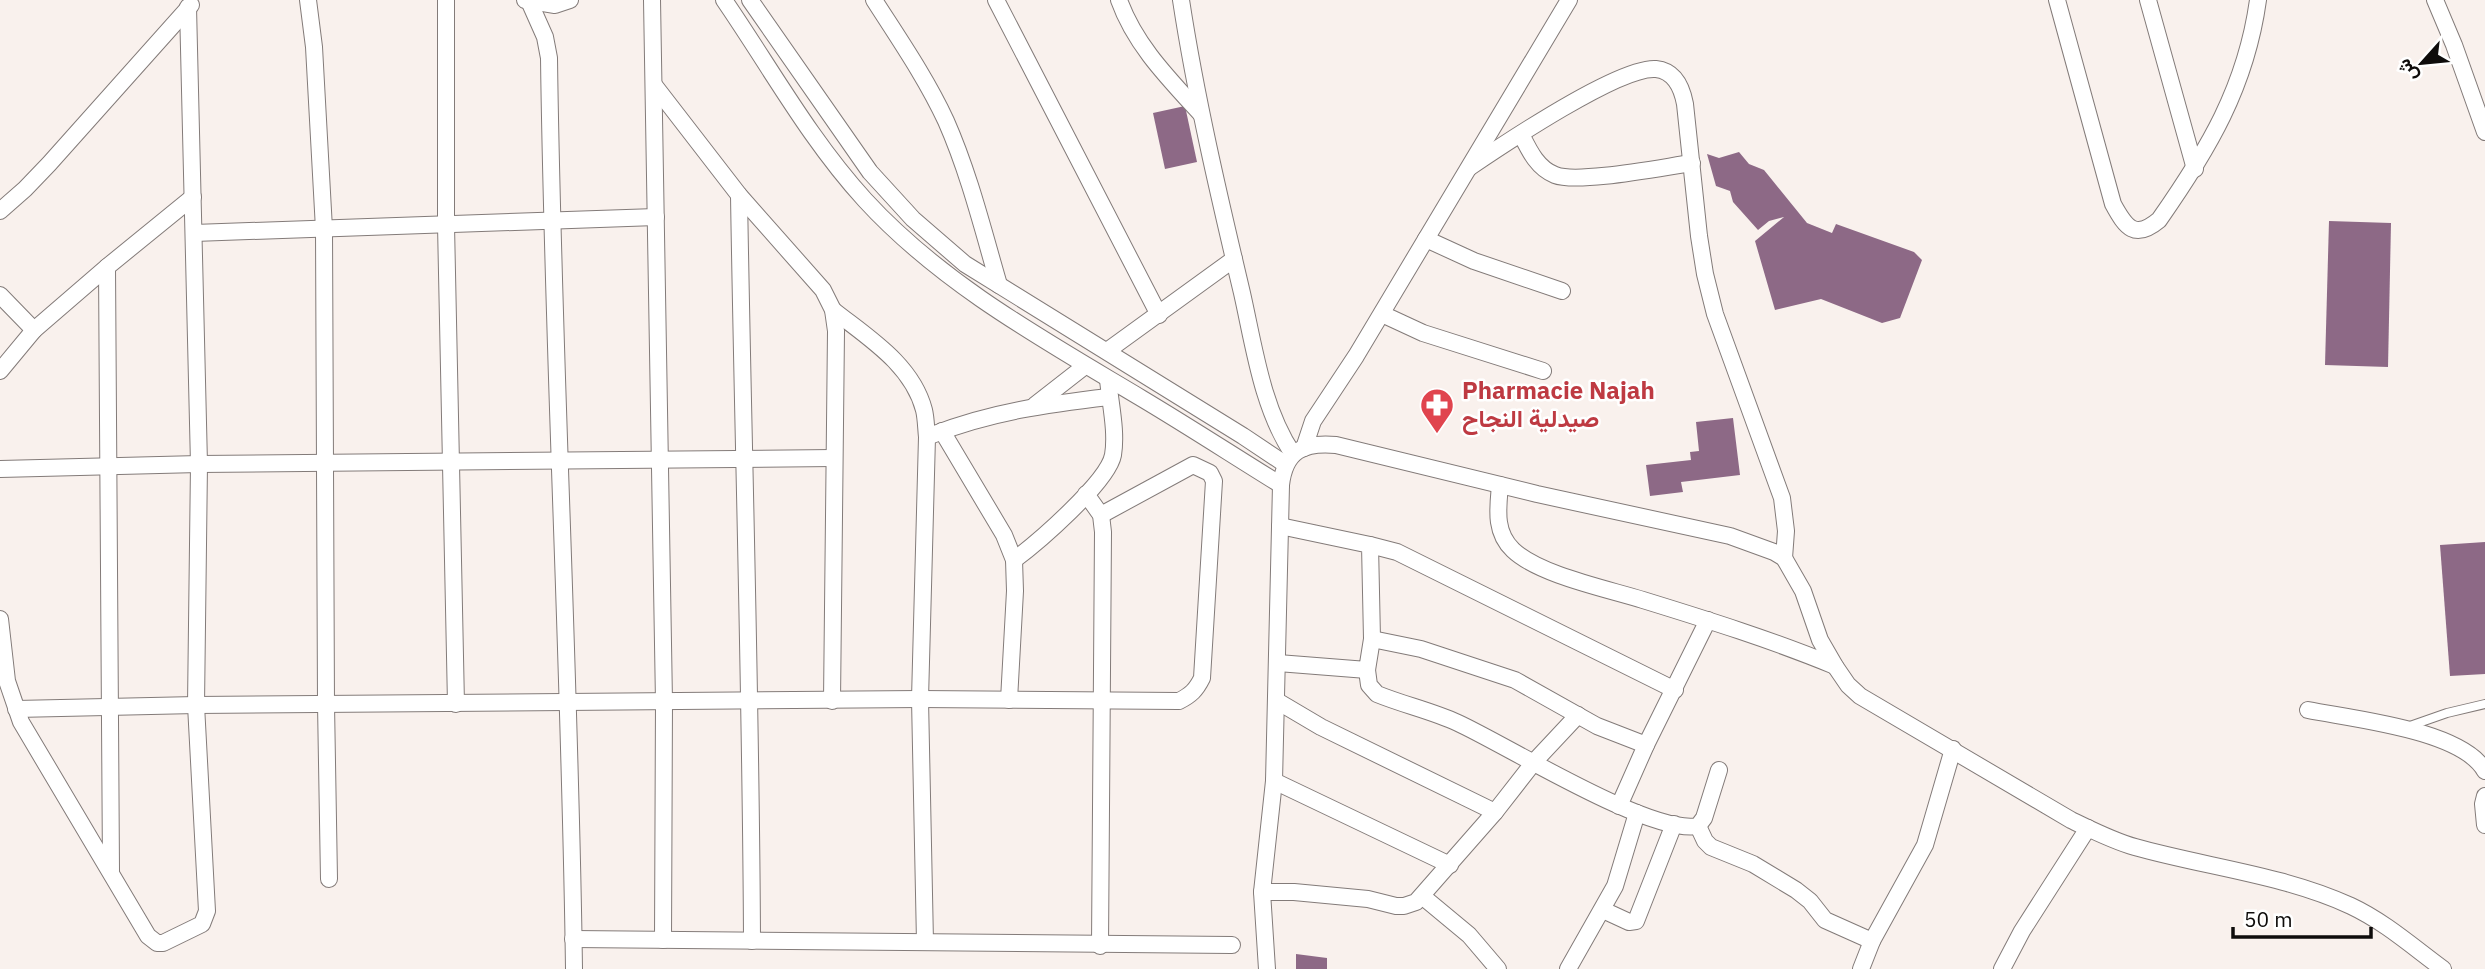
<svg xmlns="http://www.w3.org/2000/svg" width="2485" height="969" font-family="'IBM Plex Sans',Vazirmatn,sans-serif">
	<rect width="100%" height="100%" fill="#f9f1ed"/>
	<g fill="#8d6986">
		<polygon points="1185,106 1197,162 1165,169 1153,113"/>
		<polygon points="1739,152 1749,164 1764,170 1807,223 1832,233 1836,224 1914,252 1922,260 1900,318 1882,323 1821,299 1775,310 1755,241 1784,217 1769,221 1758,230 1733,202 1730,191 1716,186 1707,154 1719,158"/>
		<polygon points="2329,221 2391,223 2388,367 2325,365"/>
		<polygon points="1733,418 1740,475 1681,482 1683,492 1650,496 1646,465 1691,460 1690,452 1699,451 1696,422"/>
		<polygon points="2485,542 2485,674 2450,676 2440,545"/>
		<polygon points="1296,954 1327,958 1327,969 1296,969"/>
	</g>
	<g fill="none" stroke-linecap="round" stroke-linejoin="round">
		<g stroke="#837b79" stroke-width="10">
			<polyline id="service" points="2407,727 2447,713 2485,704"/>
		</g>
		<g stroke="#837b79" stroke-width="18">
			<g id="minor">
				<polyline points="308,0 314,47 324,229 326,704 329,879"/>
				<polyline points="446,0 446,225 456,704"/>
				<polyline points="525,0 555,5 570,0"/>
				<polyline points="652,0 664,702 663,940"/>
				<path d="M724,0C770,67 810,140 865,200C942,284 1044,340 1141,398C1188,426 1234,456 1281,485"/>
				<polyline points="750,0 870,172 913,219 965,264 1243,436 1285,464"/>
				<path d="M874,0C899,39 926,78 946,121C969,173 983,230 999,285"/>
				<polyline points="996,0 1159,315"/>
				<path d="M1119,0C1135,45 1169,79 1201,114"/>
				<path d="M1181,0C1196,98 1219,196 1242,293C1254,346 1262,408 1293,454"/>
				<path d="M2057,0L2113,204C2126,228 2135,240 2159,220C2208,150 2246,87 2258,0"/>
				<polyline points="2148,0 2195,169"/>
				<polyline points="2435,0 2454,45 2485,132"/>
				<path d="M529,1L545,37L549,58C553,361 570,665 574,969"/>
				<polyline points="654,85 739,195 823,290 833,310 836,331 832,701"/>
				<path d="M1521,134C1529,150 1537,168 1555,175C1578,184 1663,167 1692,163"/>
				<path d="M1470,167C1504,144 1620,66 1656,69C1675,71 1682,88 1685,104L1699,236L1705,274L1715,314L1782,498L1786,531L1784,558"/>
				<path d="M739,195C743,444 751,692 752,941"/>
				<polyline points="0,211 25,189 49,164 191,5"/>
				<polyline points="194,233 656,217"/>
				<polyline points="1426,239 1474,261 1562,291"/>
				<polyline points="107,267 111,871"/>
				<polyline points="0,295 34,330"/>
				<path d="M833,310C867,337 912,364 924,410C926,418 926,428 927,437L920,699L925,942"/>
				<polyline points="1382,314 1423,333 1543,371"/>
				<polyline points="1107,351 1234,259"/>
				<polyline points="0,371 34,330 107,267 193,197"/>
				<polyline points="1035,405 1085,366"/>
				<polyline points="942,431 1004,535 1014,560 1015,591 1009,700"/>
				<path d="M932,435C990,412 1048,404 1109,397"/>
				<polyline points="1304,448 1313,421 1356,356 1569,0"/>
				<polyline points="0,469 199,464 834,458"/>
				<path d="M1500,485C1498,508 1494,532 1513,550C1539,575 1608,589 1643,600C1708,620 1772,640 1835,666"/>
				<polyline points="1086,494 1101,515 1103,532 1100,946"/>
				<polyline points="1370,545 1397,552 1675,690"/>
				<path d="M1014,560C1037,543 1108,482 1113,455C1117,431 1110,403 1108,379"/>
				<polyline points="0,619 7,681 21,722 148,936 157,943 163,943 202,924 207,911 196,705 199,464 188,7"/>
				<polyline points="1372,639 1421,649 1515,680 1597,726 1646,745"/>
				<polyline points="1278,663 1367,670 1372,639 1370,545 1280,526"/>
				<path d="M1367,670L1369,685L1377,694C1404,705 1432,711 1458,723C1508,746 1650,835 1698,826L1704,818L1719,770"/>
				<polyline points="1277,701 1321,727 1495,812"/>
				<path d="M16,709L196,705L920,699L1179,701C1191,695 1196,690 1202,678L1214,481L1210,473L1193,465L1101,515"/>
				<path d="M2308,710C2352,719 2462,730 2485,771"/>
				<polyline points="1274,781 1450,865"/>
				<polyline points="2485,796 2483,804 2485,825"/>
				<polyline points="1619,806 1646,745 1708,620"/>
				<polyline points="1698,826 1705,841 1711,847 1753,864 1796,890 1810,901 1825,920 1872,941"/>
				<polyline points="1262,892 1294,892 1368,899 1396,906 1404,906 1416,902 1495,812 1534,762 1578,715"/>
				<polyline points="1422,896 1469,935 1498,969"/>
				<polyline points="1603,910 1629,922 1636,921 1674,824"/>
				<polyline points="573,939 1232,945"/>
				<path d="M1267,969L1262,892L1274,781L1281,485C1285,451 1303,442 1336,445L1537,494L1730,536L1774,552L1784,558L1803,591L1820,640L1835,666L1848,685L1860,696L2071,820C2092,830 2113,841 2135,847C2206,867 2284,875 2351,906C2385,922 2413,947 2443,969"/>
				<polyline points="1568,969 1615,886 1637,813"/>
				<polyline points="1861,969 1872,941 1925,845 1953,749"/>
				<polyline points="2002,969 2022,931 2088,828"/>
			</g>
		</g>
		<use href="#service" stroke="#fff" stroke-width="8"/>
		<use href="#minor" stroke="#fff" stroke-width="16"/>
	</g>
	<defs>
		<g id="pharmacy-pin" transform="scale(1.75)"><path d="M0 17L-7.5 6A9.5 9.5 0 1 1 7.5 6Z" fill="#e0444e" stroke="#fff"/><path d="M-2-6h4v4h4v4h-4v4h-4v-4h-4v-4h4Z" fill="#fff"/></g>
	</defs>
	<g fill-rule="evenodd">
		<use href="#pharmacy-pin" x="1437" y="405"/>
	</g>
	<g text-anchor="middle" stroke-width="5" stroke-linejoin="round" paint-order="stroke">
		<g font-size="24" font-weight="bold" fill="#be3a42" stroke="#fff" text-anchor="start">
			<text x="1462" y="399">Pharmacie Najah<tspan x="1462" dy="28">صيدلية النجاح</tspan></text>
		</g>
	</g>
	<g transform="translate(2422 63) rotate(243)" stroke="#ffffff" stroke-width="5" paint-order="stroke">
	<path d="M0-5L12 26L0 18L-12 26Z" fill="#0e0c0b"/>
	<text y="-10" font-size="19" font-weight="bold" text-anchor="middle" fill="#0e0c0b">ش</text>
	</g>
	<path d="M2233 927v10h138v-10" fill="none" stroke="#0e0c0b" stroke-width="3.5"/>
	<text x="2244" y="927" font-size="21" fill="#0e0c0b" stroke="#ffffff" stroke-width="5" paint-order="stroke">50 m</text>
</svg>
